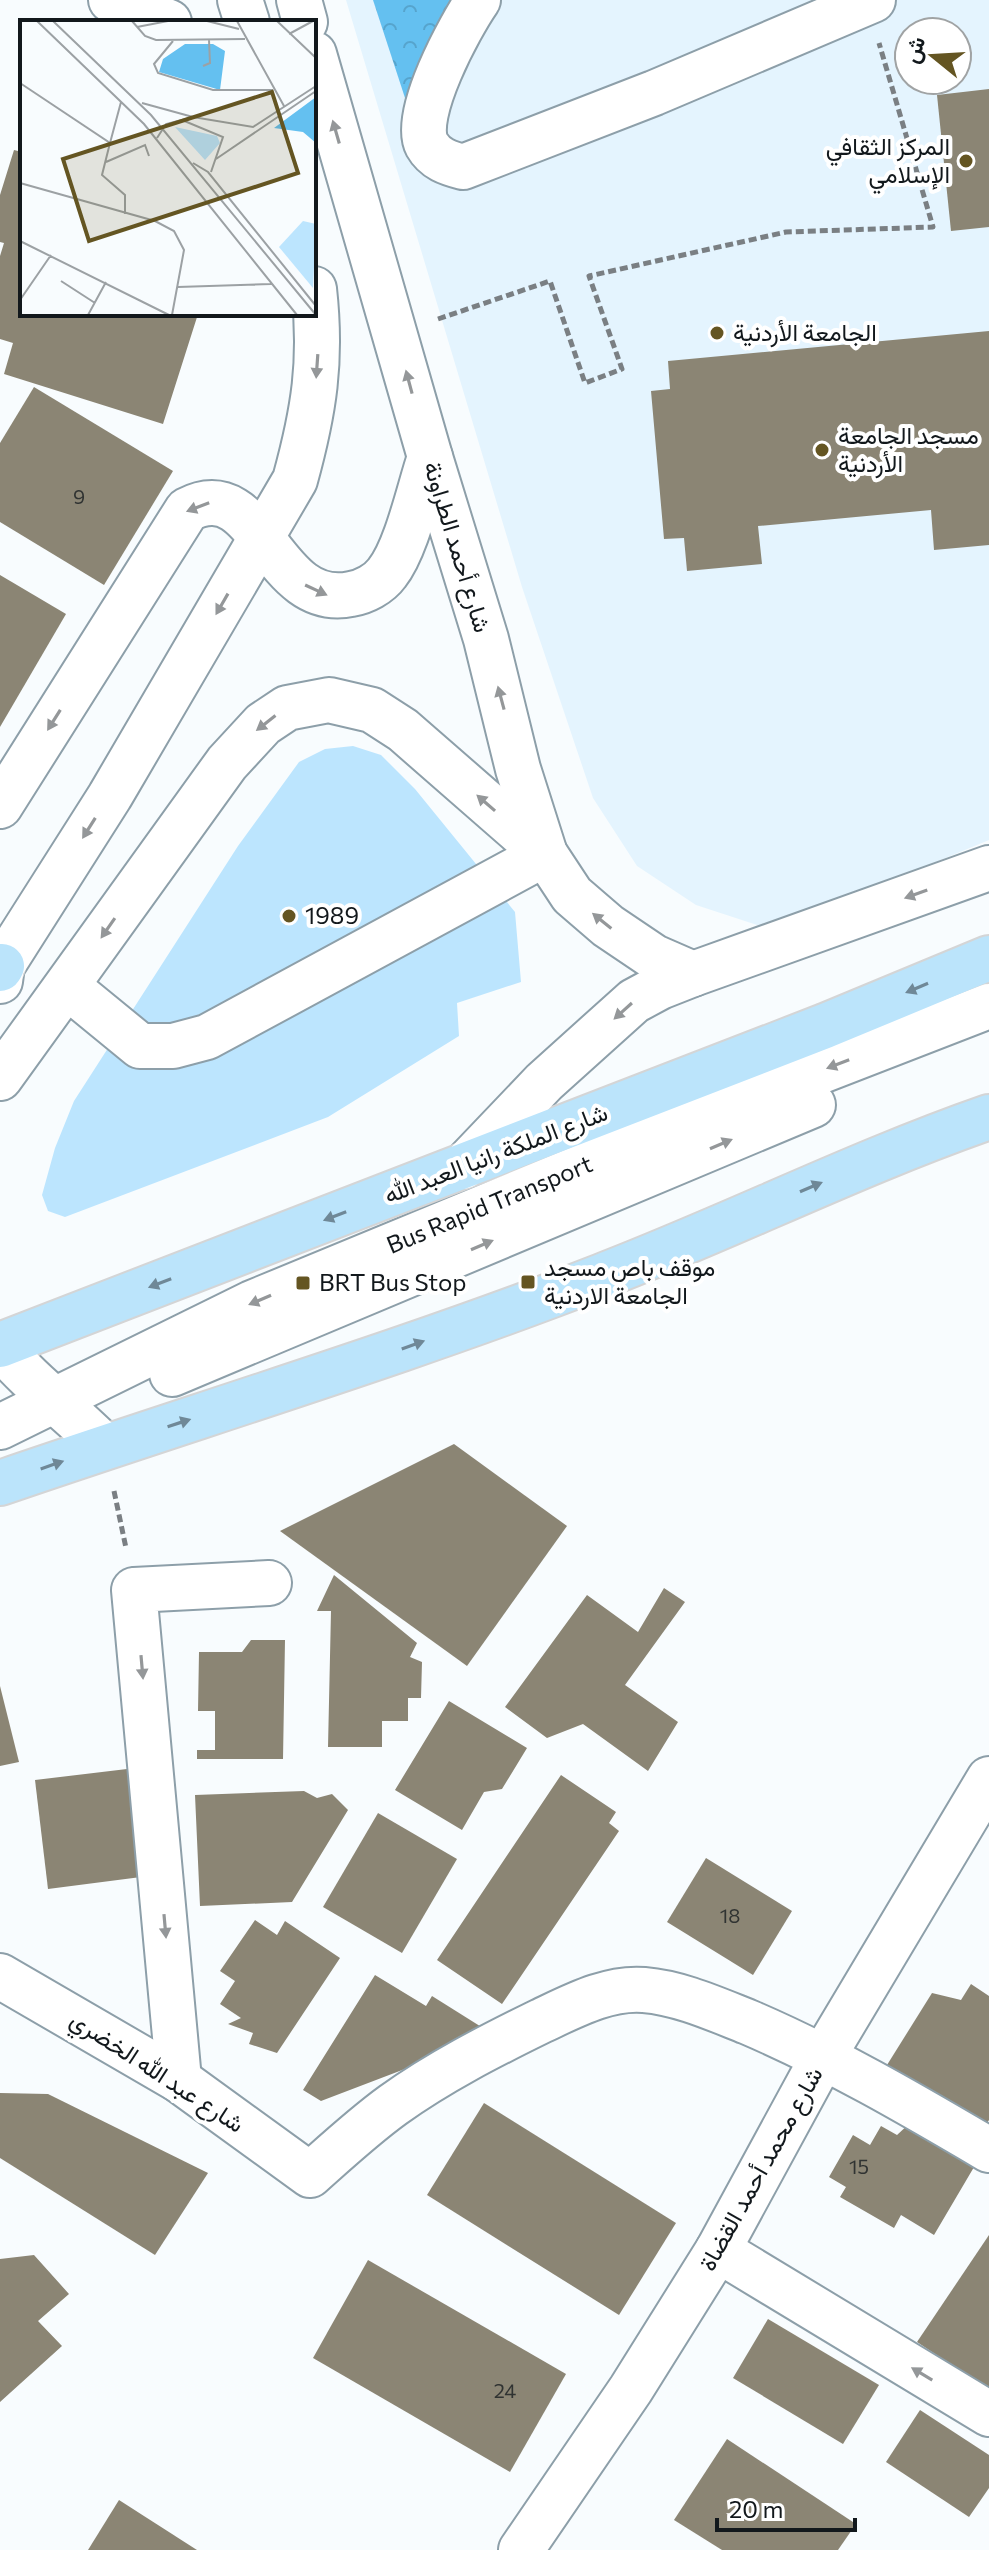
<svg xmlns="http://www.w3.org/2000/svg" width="989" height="2550" font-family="Commissioner,Vazirmatn,sans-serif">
	<defs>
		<pattern id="forest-crowns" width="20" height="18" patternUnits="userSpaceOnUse" patternTransform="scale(2)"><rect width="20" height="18" fill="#64c0f0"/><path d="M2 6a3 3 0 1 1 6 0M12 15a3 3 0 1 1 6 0" fill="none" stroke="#56a4cd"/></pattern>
	</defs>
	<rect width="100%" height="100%" fill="#f8fcfe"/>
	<path fill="#e4f4fe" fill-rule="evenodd" d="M346,0H989V840L772,930L696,905L637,866L593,798L522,587ZM909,32H957V80H909Z"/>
	<polygon fill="#bce5fe" points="353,746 381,755 415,789 515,912 521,982 457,1003 459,1036 328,1117 65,1217 48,1211 42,1195 55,1148 74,1101 238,846 299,762 325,749"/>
	<polygon fill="url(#forest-crowns)" points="373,0 457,0 406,101"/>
	<g fill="#8b8574">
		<polygon points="989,89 989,227 951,231 937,95"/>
		<polygon points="14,150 22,152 22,314 198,314 163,424 4,374 13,343 0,339 0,256 4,243 0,242 0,195"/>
		<polygon points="989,331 989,545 934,550 931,510 758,526 762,564 687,571 684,538 664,539 651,391 670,389 668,361"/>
		<polygon points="34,387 173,471 104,585 0,522 0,443"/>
		<polygon points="0,575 66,614 0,727"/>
		<polygon points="454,1444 567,1526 467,1666 280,1531"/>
		<polygon points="334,1575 417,1643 410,1657 422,1662 421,1698 408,1698 408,1721 382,1721 382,1747 328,1747 331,1611 317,1611"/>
		<polygon points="664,1588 685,1602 625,1685 678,1722 648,1771 583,1724 547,1738 505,1707 587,1595 638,1632"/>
		<polygon points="251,1640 285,1640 283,1759 197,1759 197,1750 215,1750 215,1711 198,1711 199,1652 242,1652"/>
		<polygon points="0,1686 19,1762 0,1766"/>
		<polygon points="449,1701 527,1748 502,1789 484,1792 462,1830 395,1790"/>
		<polygon points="127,1769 141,1877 48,1889 35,1780"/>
		<polygon points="561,1775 616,1812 609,1823 619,1831 502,2004 437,1960"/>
		<polygon points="304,1791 317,1798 332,1794 348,1810 292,1902 200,1906 195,1795"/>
		<polygon points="378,1813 457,1859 402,1953 323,1907"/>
		<polygon points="706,1858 792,1911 753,1975 667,1922"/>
		<polygon points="255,1920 277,1935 285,1921 340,1958 277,2053 249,2044 253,2033 228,2024 241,2018 220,2004 235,1981 220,1971"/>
		<polygon points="375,1975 426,2006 432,1996 483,2028 473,2043 321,2101 303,2090"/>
		<polygon points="971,1984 989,1996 989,2120 984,2128 887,2065 932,1993 961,2000"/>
		<polygon points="0,2093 48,2094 208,2173 155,2255 0,2158"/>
		<polygon points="484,2103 676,2223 619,2315 427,2195"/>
		<polygon points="910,2123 977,2162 934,2235 901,2215 894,2228 840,2197 846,2187 829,2177 853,2135 870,2145 881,2126 897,2135"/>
		<polygon points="989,2235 989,2390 917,2342"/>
		<polygon points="34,2255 69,2294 38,2321 62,2346 0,2402 0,2259"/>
		<polygon points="368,2260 566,2374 510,2472 313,2358"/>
		<polygon points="768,2319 879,2385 843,2444 733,2378"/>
		<polygon points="920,2410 989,2455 989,2488 969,2517 886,2462"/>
		<polygon points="727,2439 856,2524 838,2550 722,2550 674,2520"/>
		<polygon points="119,2500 197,2550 88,2550"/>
	</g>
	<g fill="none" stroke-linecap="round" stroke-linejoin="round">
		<g stroke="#8d9fa9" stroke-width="48">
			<g id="minor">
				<polyline points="111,0 169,22"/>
				<polyline points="240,0 247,22"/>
				<polyline points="299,0 305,22"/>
				<path d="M478,0C460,26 411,116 427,145C435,159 448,163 463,167L654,93L873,0"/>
				<polyline points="314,54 430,457 486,639 518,769 545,854 572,895 608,926 654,957 693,974"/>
				<path d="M0,806L187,510C262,471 269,611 351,594C364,592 379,584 387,573C407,548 419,489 430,457"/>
				<path d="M0,981L2,966L110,796L295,480C314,411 322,361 314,289"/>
				<polyline points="68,987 140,1046 173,1046 207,1037 545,854"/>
				<polyline points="0,1078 227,763 263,724 287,708 329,700 372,710 403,730 545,854"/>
				<polyline points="463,1167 544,1082 634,1001 660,987 693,974 989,868"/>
				<path d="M0,1346C31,1384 71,1412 105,1447"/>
				<polyline points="172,1374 813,1105"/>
				<path id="s1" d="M0,1427L252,1303L700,1118L989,1006"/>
				<path d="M0,1976L179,2080L310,2175C337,2151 364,2126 393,2105C439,2072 490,2046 541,2021C573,2006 608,1987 644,1990C680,1993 715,2009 748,2022C832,2058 911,2104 989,2150"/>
				<polyline points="179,2080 134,1590 269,1583"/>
				<polyline points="718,2250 989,2414"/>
				<polyline points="521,2550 631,2389 718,2250 823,2057 989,1779"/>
			</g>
		</g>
		<g stroke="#d4d5d6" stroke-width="48">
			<g id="major">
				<polyline points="0,969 2,966"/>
				<polyline points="0,1345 825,1026 989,958"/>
				<path d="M0,1483C201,1414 404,1353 602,1276C732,1226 857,1163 989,1117"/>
			</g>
		</g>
		<g stroke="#7a7f83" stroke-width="5" stroke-dasharray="8 4" stroke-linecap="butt">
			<polyline points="438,319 550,281 585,383 622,369 589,276 786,232 933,227 879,43"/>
			<polyline points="114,1491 126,1548"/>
		</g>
		<use href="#minor" stroke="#fff" stroke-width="44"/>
		<use href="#major" stroke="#bbe4fb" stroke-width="44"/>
	</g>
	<defs><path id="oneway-solid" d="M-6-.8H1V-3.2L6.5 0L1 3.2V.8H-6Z" transform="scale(2)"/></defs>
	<g fill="#949799">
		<use href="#oneway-solid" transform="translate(336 132) rotate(-106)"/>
		<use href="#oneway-solid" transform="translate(317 366) rotate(94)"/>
		<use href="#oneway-solid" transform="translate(409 382) rotate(-105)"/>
		<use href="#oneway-solid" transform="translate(198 507) rotate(159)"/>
		<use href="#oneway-solid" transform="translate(316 590) rotate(25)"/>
		<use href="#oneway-solid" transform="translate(222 604) rotate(120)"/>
		<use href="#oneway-solid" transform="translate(501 698) rotate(-105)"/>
		<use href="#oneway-solid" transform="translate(54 720) rotate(122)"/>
		<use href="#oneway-solid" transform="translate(266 723) rotate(142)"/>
		<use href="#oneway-solid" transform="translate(486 803) rotate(-139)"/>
		<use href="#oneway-solid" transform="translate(89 828) rotate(122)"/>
		<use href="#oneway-solid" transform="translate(916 894) rotate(160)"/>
		<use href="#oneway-solid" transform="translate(602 921) rotate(-141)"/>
		<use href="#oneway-solid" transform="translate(108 928) rotate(125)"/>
		<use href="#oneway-solid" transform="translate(623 1011) rotate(138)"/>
		<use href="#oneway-solid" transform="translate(838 1064) rotate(159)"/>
		<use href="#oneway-solid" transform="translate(721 1144) rotate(-23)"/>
		<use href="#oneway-solid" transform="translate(482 1245) rotate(-23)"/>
		<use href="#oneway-solid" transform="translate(260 1300) rotate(157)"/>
		<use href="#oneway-solid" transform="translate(142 1667) rotate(85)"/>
		<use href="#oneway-solid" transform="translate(165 1926) rotate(85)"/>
		<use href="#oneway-solid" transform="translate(922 2374) rotate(-149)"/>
	</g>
	<g fill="#6f8897">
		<use href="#oneway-solid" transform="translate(917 988) rotate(157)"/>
		<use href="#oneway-solid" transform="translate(811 1187) rotate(-23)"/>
		<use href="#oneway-solid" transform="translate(335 1216) rotate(159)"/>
		<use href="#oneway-solid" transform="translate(160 1283) rotate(159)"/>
		<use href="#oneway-solid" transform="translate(413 1345) rotate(-20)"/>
		<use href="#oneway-solid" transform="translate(179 1423) rotate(-18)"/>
		<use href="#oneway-solid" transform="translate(52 1465) rotate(-19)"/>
	</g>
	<g fill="#645522" stroke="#fff" stroke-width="3">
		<circle cx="966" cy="161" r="8"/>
		<circle cx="717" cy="333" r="8"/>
		<circle cx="822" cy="450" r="8"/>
		<circle cx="289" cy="916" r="8"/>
		<rect x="520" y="1274" width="16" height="16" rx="4"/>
		<rect x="295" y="1275" width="16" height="16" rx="4"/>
	</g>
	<g text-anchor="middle" stroke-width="8" stroke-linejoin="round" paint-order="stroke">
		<g font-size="20" fill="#303332">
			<text x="79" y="504">9</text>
			<text x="730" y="1923">18</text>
			<text x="859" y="2174">15</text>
			<text x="505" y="2398">24</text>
		</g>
		<g font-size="24" fill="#12181c" stroke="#fff" text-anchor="start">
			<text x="950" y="155" text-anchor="end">المركز الثقافي<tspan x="950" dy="28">الإسلامي</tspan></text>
			<text x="733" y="341">الجامعة الأردنية</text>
			<text x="838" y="444">مسجد الجامعة<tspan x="838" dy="28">الأردنية</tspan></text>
			<text x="305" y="924">1989</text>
			<text x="544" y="1276">موقف باص مسجد<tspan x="544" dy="28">الجامعة الاردنية</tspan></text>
			<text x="319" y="1291">BRT Bus Stop</text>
		</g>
		<g font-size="24" fill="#12181c" stroke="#fff">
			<text transform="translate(457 547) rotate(73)" y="8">شارع أحمد الطراونة</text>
			<text transform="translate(496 1154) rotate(-21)" y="8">شارع الملكة رانيا العبد الله</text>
			<text dy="8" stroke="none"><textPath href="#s1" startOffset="538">Bus Rapid Transport</textPath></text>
			<text transform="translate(157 2072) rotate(33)" y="8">شارع عبد الله الخضري</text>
			<text transform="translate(761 2169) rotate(-61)" y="8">شارع محمد أحمد القضاة</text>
		</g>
	</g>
	<g transform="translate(20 20)">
		<rect width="296" height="296" fill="#f8fcfe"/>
		<path d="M155,107L197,116L200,123L185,140Z" fill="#bce5fe"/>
		<path d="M165,24H193L205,31L200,70L139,52L143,39ZM296,77V123L283,112L254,108Z" fill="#64c0f0"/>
		<path d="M283,201L296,204L293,268L259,227Z" fill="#bce5fe"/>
		<path fill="none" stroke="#9ca1a4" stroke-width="2" d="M17,1L124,104L277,295M33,1L131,95L296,295M112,1L125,16L136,20L225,19M187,1L219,9M217,1L264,86M257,1L296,38M117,7L148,1M269,14L293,1M153,21L134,44L138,53L193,70H253M183,46L190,43L189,20M0,63L90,123L82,155L105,175V194M122,83L173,97M162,100L203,117L191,152M137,118L146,104L173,97L233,107L296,66M90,123L101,82M196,139L296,71M86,142L125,125L129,136M173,143L188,152L296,286M0,163L135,201L154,211L164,230L152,295M0,221L149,295M41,261L75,283M158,267L251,264M0,280L31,235M68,295L86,262"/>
		<path fill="#645522" fill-opacity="0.15" stroke="#645522" stroke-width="4" d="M252,72L278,153L69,221L43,139Z"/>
		<rect width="296" height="296" fill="none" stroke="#12181c" stroke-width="4"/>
	</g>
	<g transform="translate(933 56) rotate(288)"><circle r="38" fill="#ffffff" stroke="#a0a3a4" stroke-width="2"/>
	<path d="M0-6L14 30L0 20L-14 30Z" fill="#645522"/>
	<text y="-12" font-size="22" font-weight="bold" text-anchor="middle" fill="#12181c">ش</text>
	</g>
	<path d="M717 2518v12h138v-12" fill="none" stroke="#12181c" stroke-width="4"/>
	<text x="729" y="2518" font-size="24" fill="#12181c" stroke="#ffffff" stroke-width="6" paint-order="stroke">20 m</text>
</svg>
